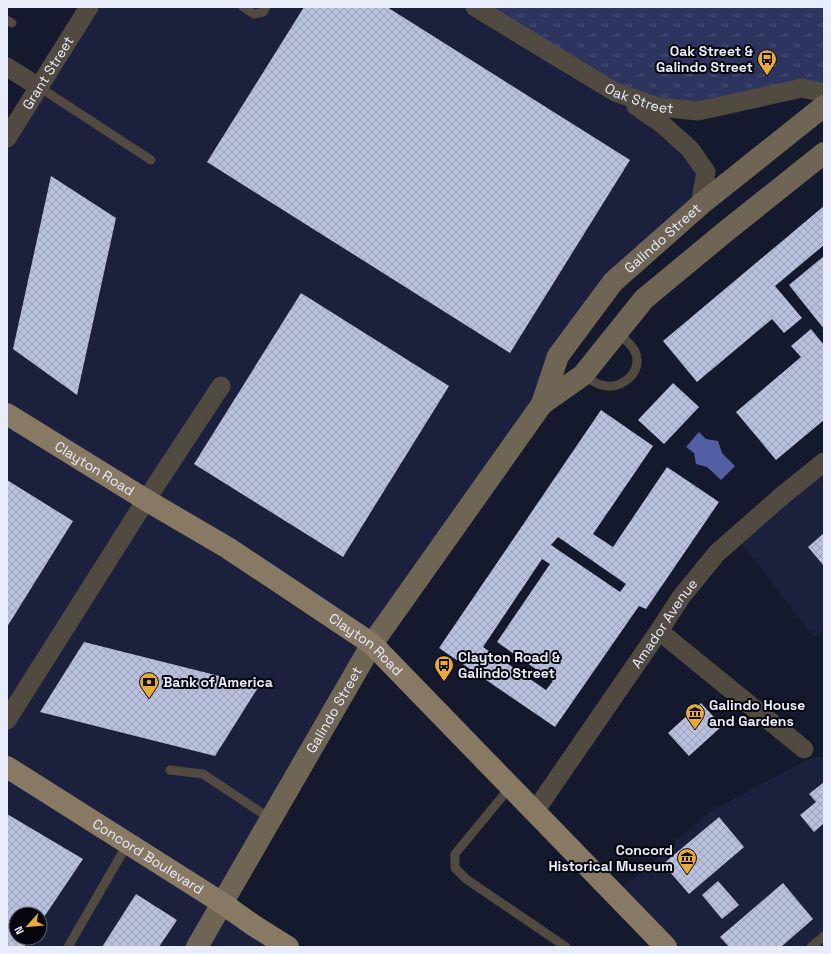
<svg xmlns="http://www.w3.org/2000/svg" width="831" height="954" font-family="'Space Grotesk',sans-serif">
	<defs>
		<pattern id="grass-tufts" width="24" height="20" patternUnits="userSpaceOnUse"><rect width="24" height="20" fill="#2d355f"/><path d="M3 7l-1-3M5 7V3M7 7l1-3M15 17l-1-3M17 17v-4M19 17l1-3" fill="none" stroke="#4b5277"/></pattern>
		<pattern id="building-cross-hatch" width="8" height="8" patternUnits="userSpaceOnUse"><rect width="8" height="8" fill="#b8c0dd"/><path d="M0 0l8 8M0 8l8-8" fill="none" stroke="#9ca2b8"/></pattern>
	</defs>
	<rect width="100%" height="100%" fill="#15192e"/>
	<g fill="#1b203c" fill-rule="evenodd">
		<path d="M89,7H476L615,92L706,172L700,205L613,282L542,404L372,644L223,903L288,947H7V138ZM16,914H40V938H16Z"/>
		<polygon points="824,462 824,629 814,637 736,537"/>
		<polygon points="812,757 824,757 824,947 666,947 616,894 709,812"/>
	</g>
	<polygon fill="url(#grass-tufts)" points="476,7 824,7 824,93 658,107"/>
	<polygon fill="#535fa5" points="699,432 706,439 718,441 722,453 735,466 721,480 707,467 696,464 694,453 686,447"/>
	<g fill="url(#building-cross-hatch)" fill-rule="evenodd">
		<polygon points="304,7 387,7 630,160 510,353 207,162"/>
		<polygon points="51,176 116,218 77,395 13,349"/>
		<polygon points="824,206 824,245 775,286 802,318 784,333 772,319 697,382 663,341"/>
		<polygon points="824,256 824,329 789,285"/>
		<polygon points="301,293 449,386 343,557 194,464"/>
		<polygon points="811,329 824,345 824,420 776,460 736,412 801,357 791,346"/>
		<polygon points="673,383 699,407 664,444 638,420"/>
		<path d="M601,410L653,446L593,534L613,547L667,467L719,502L646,609L639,606L555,727L439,648ZM558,537L626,584L620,592L551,545ZM542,559L550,564L497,642L553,681L546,690L483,647Z"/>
		<polygon points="7,480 73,521 7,627"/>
		<polygon points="824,533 824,566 808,547"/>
		<polygon points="84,642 259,686 215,756 40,712"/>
		<polygon points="701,703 722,726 689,756 668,733"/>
		<polygon points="824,782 824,823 814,832 800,815 816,802 809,794"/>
		<polygon points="7,814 83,859 40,923 40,914 16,914 16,938 30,938 24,947 7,947"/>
		<polygon points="719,817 744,847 689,894 663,864"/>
		<polygon points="718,881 739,905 722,919 702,895"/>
		<polygon points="783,883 813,919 781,947 729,947 720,937"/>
		<polygon points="136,894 177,920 159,947 102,947"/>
	</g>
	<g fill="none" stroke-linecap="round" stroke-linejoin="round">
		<g stroke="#514a40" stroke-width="9">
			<polyline points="243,7 254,14 263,12 266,7"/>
			<polyline points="7,20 12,23"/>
			<polyline points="39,87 151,160"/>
			<path d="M583,375C589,378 595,384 602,385C618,390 638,377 637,359C636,347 625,340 617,333"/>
			<polyline points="170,770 203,774 271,819"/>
			<polyline points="511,786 455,854 455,868 466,879 566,947"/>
			<polyline points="68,947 128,843"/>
			<polyline points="811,947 824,936"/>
		</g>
		<g stroke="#514a40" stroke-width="19">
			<path id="s1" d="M475,7L615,92L658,107L698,111L802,88L824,93"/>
			<polyline points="7,67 39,87"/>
			<polyline points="636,106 662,124 690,149 706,172 700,205"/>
			<path id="s2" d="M7,138L89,7"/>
			<polyline points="659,631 804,749"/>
			<polyline points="7,720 146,500 221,386"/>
			<path id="s3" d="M535,811L659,631L681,597L717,553L783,495L824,462"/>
		</g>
		<g stroke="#6f6554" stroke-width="22">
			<polyline points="542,404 583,375 644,299 725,232 824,153"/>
			<path id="s4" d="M197,947L372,644L542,404L558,356L613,282L700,205L824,106"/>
		</g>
		<g stroke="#877964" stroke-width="22">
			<path id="s5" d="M7,414L146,500L228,548L372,644L666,947"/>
			<path id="s6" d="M7,767L222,903L253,925L288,947"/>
		</g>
	</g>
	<defs>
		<g id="bus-pin" transform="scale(1)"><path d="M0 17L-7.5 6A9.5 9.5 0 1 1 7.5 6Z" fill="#e9ab38" stroke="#04050d"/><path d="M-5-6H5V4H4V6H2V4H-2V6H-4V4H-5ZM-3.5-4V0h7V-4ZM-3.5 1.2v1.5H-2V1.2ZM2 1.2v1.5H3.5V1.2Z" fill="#111"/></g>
		<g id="bank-pin" transform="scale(1)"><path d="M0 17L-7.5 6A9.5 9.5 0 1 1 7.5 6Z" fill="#e9ab38" stroke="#04050d"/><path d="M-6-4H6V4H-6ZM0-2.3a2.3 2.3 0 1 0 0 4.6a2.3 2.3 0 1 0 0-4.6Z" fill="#111"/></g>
		<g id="museum-pin" transform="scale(1)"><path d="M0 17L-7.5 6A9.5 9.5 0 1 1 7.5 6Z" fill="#e9ab38" stroke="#04050d"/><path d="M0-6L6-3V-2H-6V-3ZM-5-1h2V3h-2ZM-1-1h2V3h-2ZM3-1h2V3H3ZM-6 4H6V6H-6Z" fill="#111"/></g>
	</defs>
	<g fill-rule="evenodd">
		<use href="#bus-pin" x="767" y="59"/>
		<use href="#bus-pin" x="444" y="665"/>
		<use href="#bank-pin" x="149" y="682"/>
		<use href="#museum-pin" x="695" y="713"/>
		<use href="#museum-pin" x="687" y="858"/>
	</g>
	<g text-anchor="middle" stroke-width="4" stroke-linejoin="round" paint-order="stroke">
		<g font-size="14" font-weight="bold" fill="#e8ecfb" stroke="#04050d" text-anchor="start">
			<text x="753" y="56" text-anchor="end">Oak Street &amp;<tspan x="753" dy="16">Galindo Street</tspan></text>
			<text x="458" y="662">Clayton Road &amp;<tspan x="458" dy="16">Galindo Street</tspan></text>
			<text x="163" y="687">Bank of America</text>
			<text x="709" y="710">Galindo House<tspan x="709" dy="16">and Gardens</tspan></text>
			<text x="673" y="855" text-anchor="end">Concord<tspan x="673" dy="16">Historical Museum</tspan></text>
		</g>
		<g font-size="14" fill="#e8ecfb" stroke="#04050d">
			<text dy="5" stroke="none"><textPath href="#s2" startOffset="77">Grant Street</textPath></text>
			<text dy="5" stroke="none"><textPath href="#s1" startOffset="189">Oak Street</textPath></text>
			<text dy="5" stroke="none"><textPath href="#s4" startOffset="853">Galindo Street</textPath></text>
			<text dy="5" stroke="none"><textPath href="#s5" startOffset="103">Clayton Road</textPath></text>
			<text dy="5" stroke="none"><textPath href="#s3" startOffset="228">Amador Avenue</textPath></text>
			<text dy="5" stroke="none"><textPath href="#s5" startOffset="427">Clayton Road</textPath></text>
			<text dy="5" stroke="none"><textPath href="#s4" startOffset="274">Galindo Street</textPath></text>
			<text dy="5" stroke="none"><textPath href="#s6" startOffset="167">Concord Boulevard</textPath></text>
		</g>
	</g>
	<rect width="831" height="954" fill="none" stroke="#e8ecfb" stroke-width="16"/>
	<g transform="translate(28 926) rotate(243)"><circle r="19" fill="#04050d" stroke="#5f616c"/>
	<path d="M0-3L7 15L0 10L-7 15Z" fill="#e9ab38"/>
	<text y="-6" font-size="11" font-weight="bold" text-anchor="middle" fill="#e8ecfb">N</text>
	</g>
</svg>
